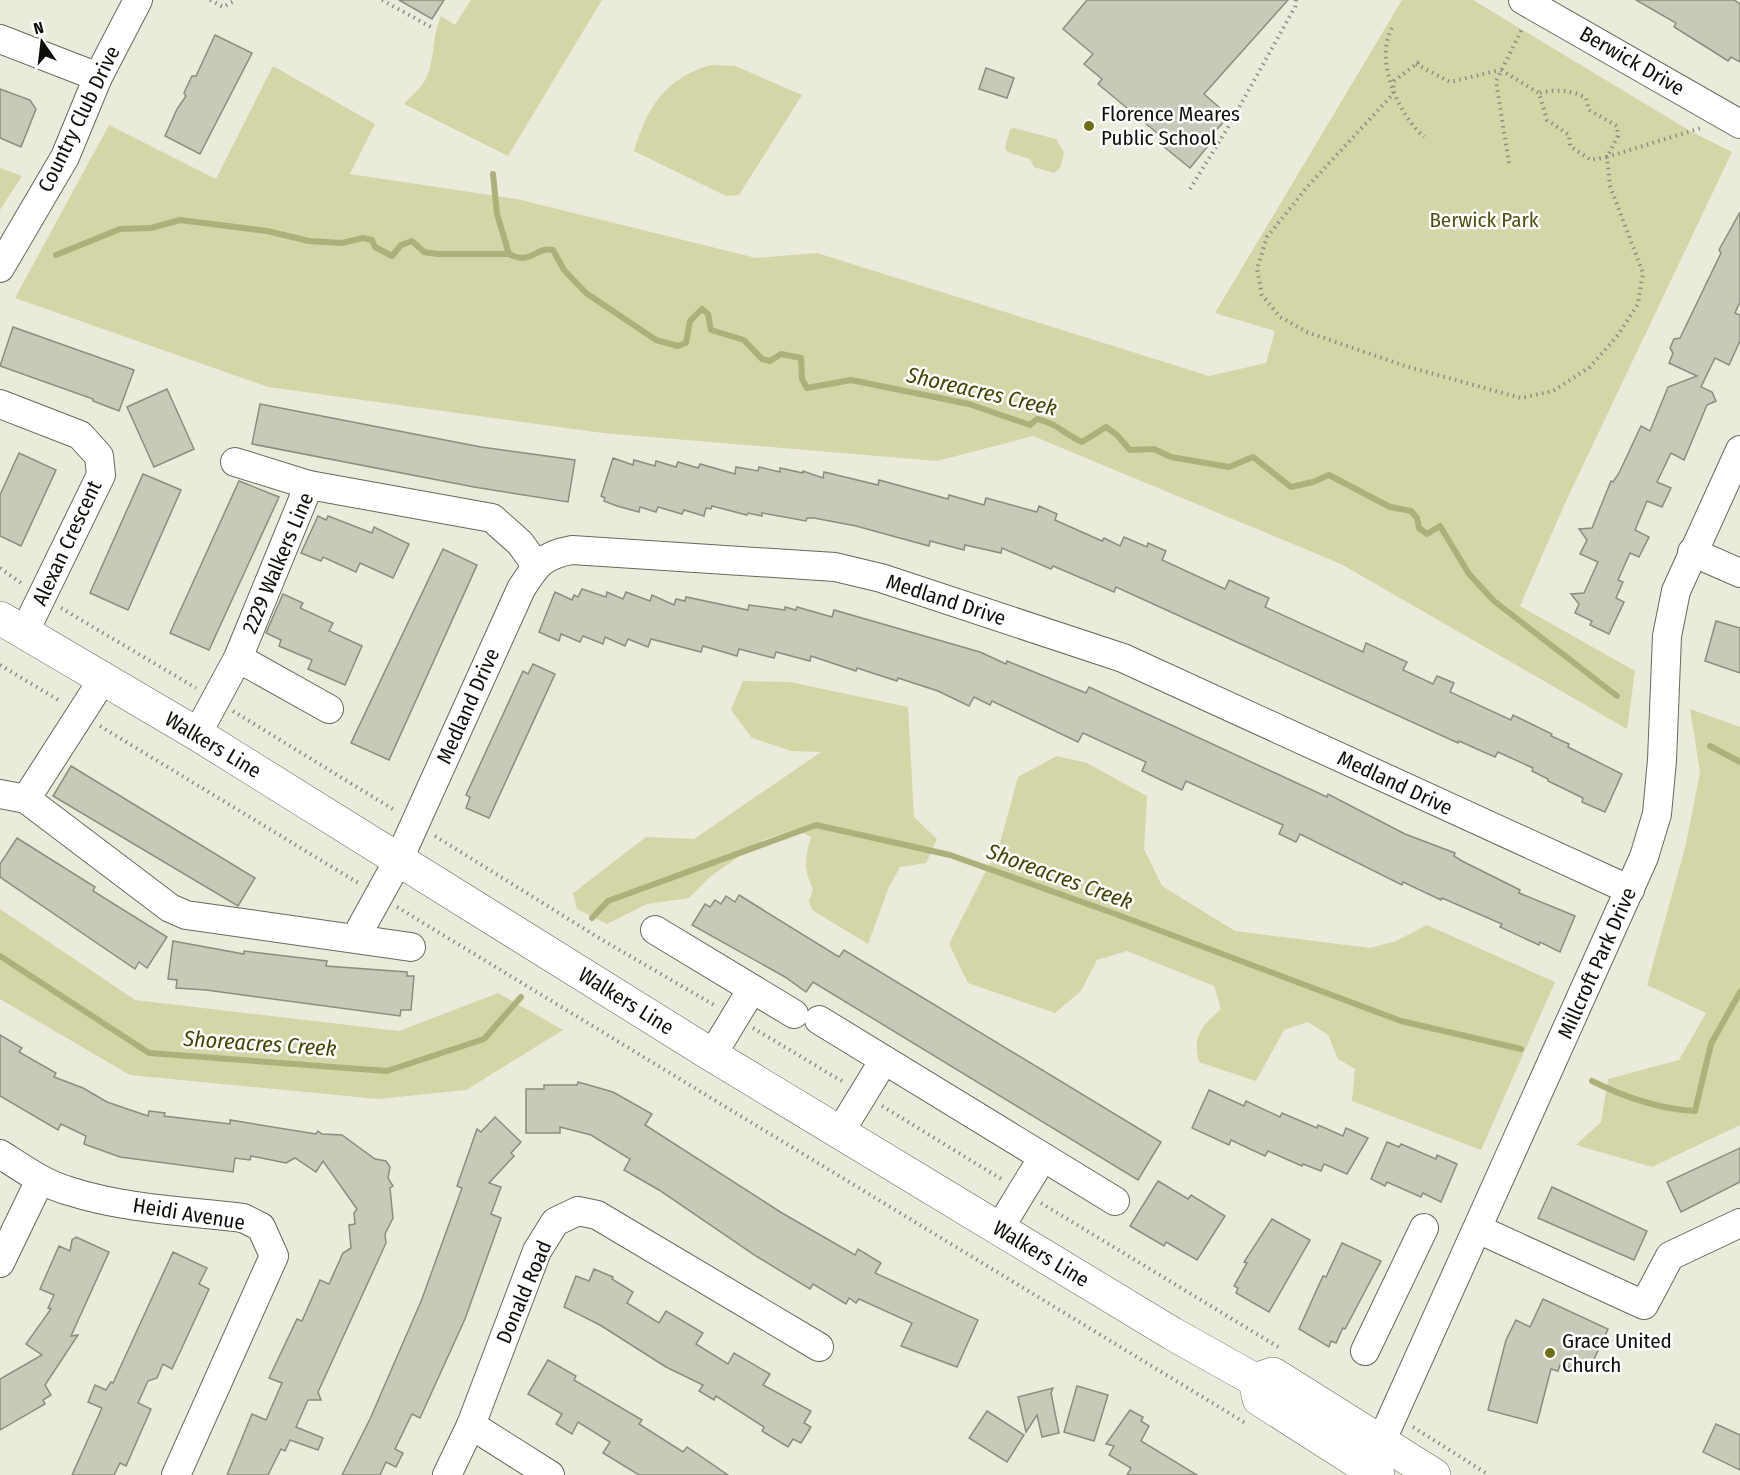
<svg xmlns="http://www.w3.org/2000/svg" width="1740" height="1475" font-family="'Fira Sans Condensed',sans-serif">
	<rect width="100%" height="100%" fill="#eaebda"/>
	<g fill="#d3d6a7">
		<path d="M471,0H602L508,156L404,104C412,95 424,86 428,74C435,55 432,36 441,16L455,25Z"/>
		<polygon points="1402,0 1473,0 1692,132 1732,152 1566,501 1520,606 1635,671 1627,729 1341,564 1033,436 937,461 603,433 268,387 15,298 109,125 216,179 273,66 375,124 350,174 517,199 756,258 817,253 1209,376 1266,363 1275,331 1215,313"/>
		<path d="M710,65L735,66L802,95L739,195L726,196L634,151C647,107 665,79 710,65Z"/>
		<polygon points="1014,128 1056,139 1064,153 1060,168 1054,173 1034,167 1030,159 1008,152 1005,148 1010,129"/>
		<polygon points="0,168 22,176 0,210"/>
		<path d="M743,681L790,682L908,707L914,817L937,839L926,863L900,867L889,887L868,944L812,910L809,901L813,889C803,869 805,857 811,837L796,829L763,840L711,876L689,898L647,904L607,924L577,909L573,893L646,837L694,839L821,752L791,751L752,738L731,710Z"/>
		<polygon points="1690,709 1740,727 1740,1125 1652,1167 1576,1145 1601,1122 1608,1079 1679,1060 1706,1013 1647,985 1686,844 1700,772"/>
		<path d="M1057,756L1087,763L1147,796L1144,849L1162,886L1235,931L1370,948L1396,941L1427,925L1555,982L1481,1150L1352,1101L1355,1069L1338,1059L1328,1035L1308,1022L1284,1030L1256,1081L1199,1062C1192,1034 1202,1027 1221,1009L1214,986L1127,951L1097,960L1081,991L1055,1013L968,983L949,944L1000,843L1018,777Z"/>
		<polygon points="0,909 135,1000 399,1031 498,993 563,1030 466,1090 378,1099 130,1075 0,999"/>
	</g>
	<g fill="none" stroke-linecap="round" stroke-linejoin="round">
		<g stroke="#adb07a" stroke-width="6">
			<polyline points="493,174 497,214 509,254"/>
			<path d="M56,255L120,229L151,228L180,220L267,231L309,241L342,243L363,238L372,240L375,247L392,256L401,245L412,241L424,252L437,254H509C531,266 536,246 553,250L564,270L586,293L656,340L678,346L686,343L690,321L702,309L708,314L711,330L744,340L762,359L770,361L781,354L801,358L802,379L807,388L851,380L969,404L1030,425L1037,419C1056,423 1064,434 1082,442L1106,427L1117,435L1130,450L1154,449L1171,457L1229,467L1253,457L1291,487L1313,482L1329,475L1390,507L1411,511L1417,518L1419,528L1427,534L1440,526L1469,574L1494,601L1617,696"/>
			<polyline points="1710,746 1740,762"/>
			<polyline points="592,918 608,901 816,825 950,855 1113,913 1401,1021 1521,1049"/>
			<polyline points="0,956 149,1053 387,1071 484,1039 521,997"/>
			<path d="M1592,1081C1624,1097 1659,1109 1695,1111L1711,1044L1740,992"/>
		</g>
	</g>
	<g fill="#c8c9b9" stroke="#8c8d7e" stroke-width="1.5">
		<polygon points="399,0 444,0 432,19"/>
		<polygon points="1087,0 1288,0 1204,94 1229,116 1209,138 1212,141 1190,168 1158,142 1162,137 1098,84 1102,79 1084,64 1093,54 1063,29"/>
		<polygon points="1636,0 1734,0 1740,4 1740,62 1731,57 1728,61 1711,50 1674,27 1676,23"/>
		<polygon points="215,35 252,53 200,154 165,136 177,109 186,96 184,93 192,76 196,76"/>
		<polygon points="986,68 1014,78 1007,98 979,89"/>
		<polygon points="0,89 30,100 36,109 21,147 0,138"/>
		<polygon points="1740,212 1740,302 1735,313 1740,315 1740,341 1729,365 1715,358 1701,387 1712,392 1716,401 1707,405 1684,460 1671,453 1657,482 1671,488 1662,507 1647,501 1635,530 1649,537 1639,557 1630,553 1618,580 1623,582 1616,598 1624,602 1609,634 1590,625 1592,621 1575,613 1579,604 1571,594 1584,593 1598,562 1580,554 1587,540 1579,529 1592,528 1611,481 1613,482 1619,473 1641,426 1650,431 1668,387 1697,376 1669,363 1673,353 1670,348 1674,339 1680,338 1721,253 1719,250"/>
		<polygon points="13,327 134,370 119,411 93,401 93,399 0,366"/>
		<polygon points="167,389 194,449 154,467 127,407"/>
		<polygon points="260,404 481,447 575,460 568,502 474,487 252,444"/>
		<polygon points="19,453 56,470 21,546 0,536 0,495"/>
		<polygon points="613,458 633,465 634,460 655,466 656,461 676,467 678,462 698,468 700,464 735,474 736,467 758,471 759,467 780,472 780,468 803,473 803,471 823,478 824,472 878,485 879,480 948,499 949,495 984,505 986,498 1037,512 1039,506 1057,514 1055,520 1102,541 1104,538 1120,546 1124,537 1147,547 1148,543 1166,551 1162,560 1225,589 1229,580 1246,588 1269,598 1265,607 1363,652 1366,643 1407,662 1403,670 1433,684 1437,676 1454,683 1450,692 1511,720 1513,715 1552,734 1551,736 1569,744 1568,747 1622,774 1605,812 1582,802 1583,798 1548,781 1548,779 1532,771 1533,768 1498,752 1495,757 1459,741 1458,743 1116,587 1114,592 1053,566 1051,569 1002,548 1001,553 965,545 964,550 930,541 929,546 856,526 814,518 807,518 806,521 762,513 762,516 748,513 747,515 712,506 711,509 706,508 704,516 684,510 682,514 658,507 656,512 640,507 639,512 617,506 604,501 605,498 601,496"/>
		<polygon points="143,474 181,490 128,610 90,593"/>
		<polygon points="239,481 279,497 209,650 170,633"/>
		<polygon points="318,516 326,520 328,516 372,533 374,527 409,544 393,578 360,563 356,572 323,557 321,561 301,553"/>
		<polygon points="443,549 477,565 389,760 351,743"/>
		<polygon points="582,589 606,597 607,592 623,599 626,592 650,601 652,595 674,605 676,599 685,601 686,597 748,610 749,605 785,610 785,607 796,610 797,607 832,617 834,610 980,652 1006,664 1007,661 1086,693 1089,687 1327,797 1328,794 1405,834 1455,853 1454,856 1462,861 1520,890 1519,893 1575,916 1560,952 1540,942 1539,945 1500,927 1502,924 1442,898 1441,900 1403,882 1402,885 1300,834 1296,842 1279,834 1283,825 1186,781 1182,790 1165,782 1142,771 1146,762 1083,733 1078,742 992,701 990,705 974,697 969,706 938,691 898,678 897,681 857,668 856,671 811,656 810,661 776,652 774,658 739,649 737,656 703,646 701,652 651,639 648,647 628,639 625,646 605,637 603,644 583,636 580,642 561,634 559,641 539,632 555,592 572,600 574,595 578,597"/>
		<polygon points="283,594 303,603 300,608 333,623 329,631 362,646 345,685 308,669 312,660 279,646 281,640 266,633"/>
		<polygon points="1716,621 1740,628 1740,673 1705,661"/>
		<polygon points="533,664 555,674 489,818 466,808 470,797 466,795 523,671 528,674"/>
		<polygon points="71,766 255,878 238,906 53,796"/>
		<polygon points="17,838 95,887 93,891 167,937 147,968 139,962 135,969 0,877 0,864"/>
		<polygon points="739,895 839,957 844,950 1161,1142 1138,1180 813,982 806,992 785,977 692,925 705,904 710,907 715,900 721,904 726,896 735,902"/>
		<polygon points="173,941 244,954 244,951 327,961 326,966 407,972 407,976 414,976 411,1010 401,1010 400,1016 206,990 176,988 177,980 168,979"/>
		<polygon points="0,1035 22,1048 19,1052 56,1073 54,1077 83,1088 107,1102 148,1116 149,1111 165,1113 164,1116 230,1124 230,1120 316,1134 318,1131 322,1134 342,1135 375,1159 386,1161 390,1167 388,1178 393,1186 390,1188 393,1218 385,1234 386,1243 318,1392 321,1400 308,1400 296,1427 323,1438 318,1450 290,1440 285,1451 281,1449 268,1475 227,1475 252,1414 266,1420 282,1383 269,1378 297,1319 302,1321 320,1280 329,1284 343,1253 351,1248 349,1225 355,1224 354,1213 357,1209 323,1161 316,1172 295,1158 286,1163 251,1156 250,1160 235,1158 233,1172 120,1157 84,1144 86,1136 61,1124 58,1130 0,1096"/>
		<polygon points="578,1082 613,1092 652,1114 645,1125 782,1213 855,1255 858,1249 881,1263 875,1273 978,1320 957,1367 901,1346 912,1323 859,1299 856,1303 849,1298 846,1304 813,1284 810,1289 756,1256 659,1190 624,1170 630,1159 591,1135 560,1127 560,1133 526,1133 526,1089 544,1089 544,1085 577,1085"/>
		<polygon points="1209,1090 1244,1106 1246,1101 1280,1117 1282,1113 1317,1128 1318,1125 1343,1136 1346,1128 1368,1138 1347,1174 1324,1164 1321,1171 1303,1164 1302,1166 1268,1151 1265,1156 1231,1140 1229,1145 1192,1128"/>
		<polygon points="495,1117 521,1142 511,1153 514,1156 489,1183 501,1187 491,1214 501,1218 465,1319 420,1418 412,1414 395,1449 403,1453 396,1467 386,1462 380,1475 342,1475 370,1419 422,1299 462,1188 457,1186 477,1129 481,1132"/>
		<polygon points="1387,1142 1399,1147 1401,1144 1436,1159 1437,1155 1457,1164 1441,1202 1423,1193 1421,1197 1387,1182 1385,1186 1371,1179"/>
		<polygon points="1740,1148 1740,1182 1681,1212 1667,1182"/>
		<polygon points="1158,1181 1188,1199 1191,1195 1225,1216 1197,1260 1166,1242 1164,1246 1130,1226"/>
		<polygon points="1552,1187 1647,1231 1634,1260 1538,1218"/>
		<polygon points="1272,1219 1310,1240 1269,1312 1236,1293 1238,1288 1234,1286 1247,1263 1244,1262"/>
		<polygon points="76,1237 109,1252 71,1336 78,1335 45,1385 51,1395 43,1400 45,1404 0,1430 0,1379 42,1355 26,1344 51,1309 48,1308 54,1295 40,1289 59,1246 70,1251 72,1240"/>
		<polygon points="1342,1243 1381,1261 1345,1329 1343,1328 1336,1343 1331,1341 1329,1347 1299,1329 1323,1276 1326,1277"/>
		<polygon points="173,1252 207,1268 199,1284 209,1289 181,1350 172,1369 163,1364 157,1378 148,1381 138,1403 151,1409 126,1466 120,1463 114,1475 72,1475 102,1408 88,1402 95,1385 106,1390 111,1382 113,1383"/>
		<polygon points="594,1269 613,1277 612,1279 633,1292 627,1303 659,1323 666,1311 703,1333 696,1344 728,1364 734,1353 770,1374 763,1385 811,1411 804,1423 811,1427 801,1443 793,1439 788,1447 762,1431 764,1427 716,1396 714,1400 699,1391 703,1385 666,1367 600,1325 564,1307 576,1276 589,1281"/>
		<polygon points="1543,1299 1608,1329 1588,1372 1560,1365 1558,1371 1551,1369 1537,1423 1488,1410 1506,1340 1516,1320 1530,1327"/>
		<polygon points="548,1360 576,1376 574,1380 642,1420 639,1424 683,1452 687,1447 728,1475 639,1475 603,1453 610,1442 578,1422 572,1434 556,1424 562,1414 528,1394"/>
		<polygon points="1077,1386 1108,1395 1094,1441 1064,1432"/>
		<polygon points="1053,1388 1051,1393 1059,1433 1042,1437 1037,1415 1026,1432 1018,1397"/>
		<polygon points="1130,1410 1143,1417 1141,1421 1149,1426 1141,1441 1197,1475 1127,1475 1131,1468 1109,1455 1114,1446 1106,1444"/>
		<polygon points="987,1411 1024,1435 1007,1462 969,1438"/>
		<polygon points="1716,1424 1740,1435 1740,1470 1703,1452"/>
	</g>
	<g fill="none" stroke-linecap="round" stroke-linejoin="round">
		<g stroke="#68695a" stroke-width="30">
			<g id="minor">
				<polyline points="1523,0 1740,124"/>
				<polyline points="0,39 98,77"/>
				<polyline points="0,268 65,157 98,77 138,0"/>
				<polyline points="0,404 80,435 99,456 101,475 24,633"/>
				<polyline points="235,462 309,485"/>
				<polyline points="1692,552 1740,573"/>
				<polyline points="238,658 329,709"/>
				<polyline points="197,734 238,658 309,485 492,518 520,543 536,565"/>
				<polyline points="0,794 26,799 170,908 186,915 411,947"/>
				<polyline points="26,799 103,679"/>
				<polyline points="655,930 794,1014"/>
				<path d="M356,937L399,859L521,589C536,565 543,555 572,550L835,567L881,578L1123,658L1630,890"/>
				<polyline points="819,1020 1115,1201"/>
				<polyline points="712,1055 752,989"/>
				<polyline points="840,1132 884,1060"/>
				<path d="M0,1154C22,1168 44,1184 69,1191C125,1209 185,1211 243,1218L261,1227L274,1256L176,1475"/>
				<polyline points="999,1229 1043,1157"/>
				<polyline points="1478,1229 1644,1305 1670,1256 1740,1223"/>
				<polyline points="0,1263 40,1180"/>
				<polyline points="1365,1351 1424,1228"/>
				<polyline points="471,1425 550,1475"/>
				<polyline points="1372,1462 1644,857 1657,814 1662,760 1667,636 1676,591 1740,450"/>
				<polyline points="447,1475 471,1425 537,1251 555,1222 578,1211 597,1215 819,1347"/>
			</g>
		</g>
		<g stroke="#68695a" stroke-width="34">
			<g id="major">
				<polyline points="0,618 197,734 712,1055 1173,1334 1255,1380 1273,1374 1434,1475"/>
				<polyline points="1255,1380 1259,1399 1378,1475"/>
			</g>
		</g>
		<g stroke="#8e8f83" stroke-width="4" stroke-dasharray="1.5 4.5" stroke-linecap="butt">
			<polyline points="210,0 223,7 236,0"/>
			<polyline points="382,0 431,27"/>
			<path d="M1392,28C1374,60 1398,114 1424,137"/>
			<polyline points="1419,62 1394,81 1393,94 1308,186 1267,237 1257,269 1262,295 1280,317 1307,332 1405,366 1521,398 1553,391 1590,367 1618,335 1638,304 1643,273 1610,186 1607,157 1701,128"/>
			<polyline points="1416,64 1450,82 1500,70"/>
			<path d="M1501,70L1539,93L1547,120L1569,135L1570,146L1591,160L1607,157L1618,136L1617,126L1589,110L1586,98C1572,90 1555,89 1539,93"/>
			<polyline points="1509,163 1496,81 1523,27"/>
			<polyline points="1190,189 1227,129 1295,7 1296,0"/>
			<polyline points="0,568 24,585"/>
			<polyline points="61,608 196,688"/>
			<polyline points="0,665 60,701"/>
			<polyline points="233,711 396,811"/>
			<polyline points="100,726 360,884"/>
			<polyline points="435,836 599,938 716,1006"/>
			<polyline points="397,907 1247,1424"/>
			<polyline points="753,1028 845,1083"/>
			<polyline points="882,1106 1003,1180"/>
			<polyline points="1041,1203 1280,1348"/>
			<polyline points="1413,1427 1489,1475"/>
		</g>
		<use href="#minor" stroke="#fff" stroke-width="28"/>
		<use href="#major" stroke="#fff" stroke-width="33"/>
	</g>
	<g fill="#6d6f13" stroke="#fff" stroke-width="2">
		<circle cx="1089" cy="126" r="6"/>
		<circle cx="1550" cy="1353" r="6"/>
	</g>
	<g text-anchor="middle" stroke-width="5" stroke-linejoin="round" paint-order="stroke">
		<g font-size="21" fill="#0e0f09" stroke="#fff">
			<text transform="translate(1632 61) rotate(30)" y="7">Berwick Drive</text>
			<text transform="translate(79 119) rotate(-64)" y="7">Country Club Drive</text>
			<text transform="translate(67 543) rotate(-65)" y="7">Alexan Crescent</text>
			<text transform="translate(278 563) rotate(-67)" y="7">2229 Walkers Line</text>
			<text transform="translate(946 600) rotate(18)" y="7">Medland Drive</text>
			<text transform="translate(468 706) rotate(-66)" y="7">Medland Drive</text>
			<text transform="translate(213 745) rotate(31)" y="7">Walkers Line</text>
			<text transform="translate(1395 783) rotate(25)" y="7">Medland Drive</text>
			<text transform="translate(1597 963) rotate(-66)" y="7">Millcroft Park Drive</text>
			<text transform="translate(626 1001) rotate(32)" y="7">Walkers Line</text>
			<text transform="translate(189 1214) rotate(9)" y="7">Heidi Avenue</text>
			<text transform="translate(1041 1254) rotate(31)" y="7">Walkers Line</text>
			<text transform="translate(524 1292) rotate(-67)" y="7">Donald Road</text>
		</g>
		<g font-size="21" fill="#0e0f09" stroke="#fff" text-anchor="start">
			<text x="1101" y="121">Florence Meares<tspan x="1101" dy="24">Public School</tspan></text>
			<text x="1562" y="1348">Grace United<tspan x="1562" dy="24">Church</tspan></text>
		</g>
		<g font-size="21" fill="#4f5011" stroke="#fff">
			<text x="1484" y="227">Berwick Park</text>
		</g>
		<g font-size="22" font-style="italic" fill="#424400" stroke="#fff">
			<text transform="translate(982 391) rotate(13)" y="8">Shoreacres Creek</text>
			<text transform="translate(1060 876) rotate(20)" y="8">Shoreacres Creek</text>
			<text transform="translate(260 1043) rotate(4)" y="8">Shoreacres Creek</text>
		</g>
	</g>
	<g transform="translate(42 42) rotate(346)" stroke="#ffffff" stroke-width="4.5" paint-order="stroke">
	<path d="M0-4.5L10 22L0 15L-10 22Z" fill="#0e0f09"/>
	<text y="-9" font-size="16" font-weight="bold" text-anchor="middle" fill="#0e0f09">N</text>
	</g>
</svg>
